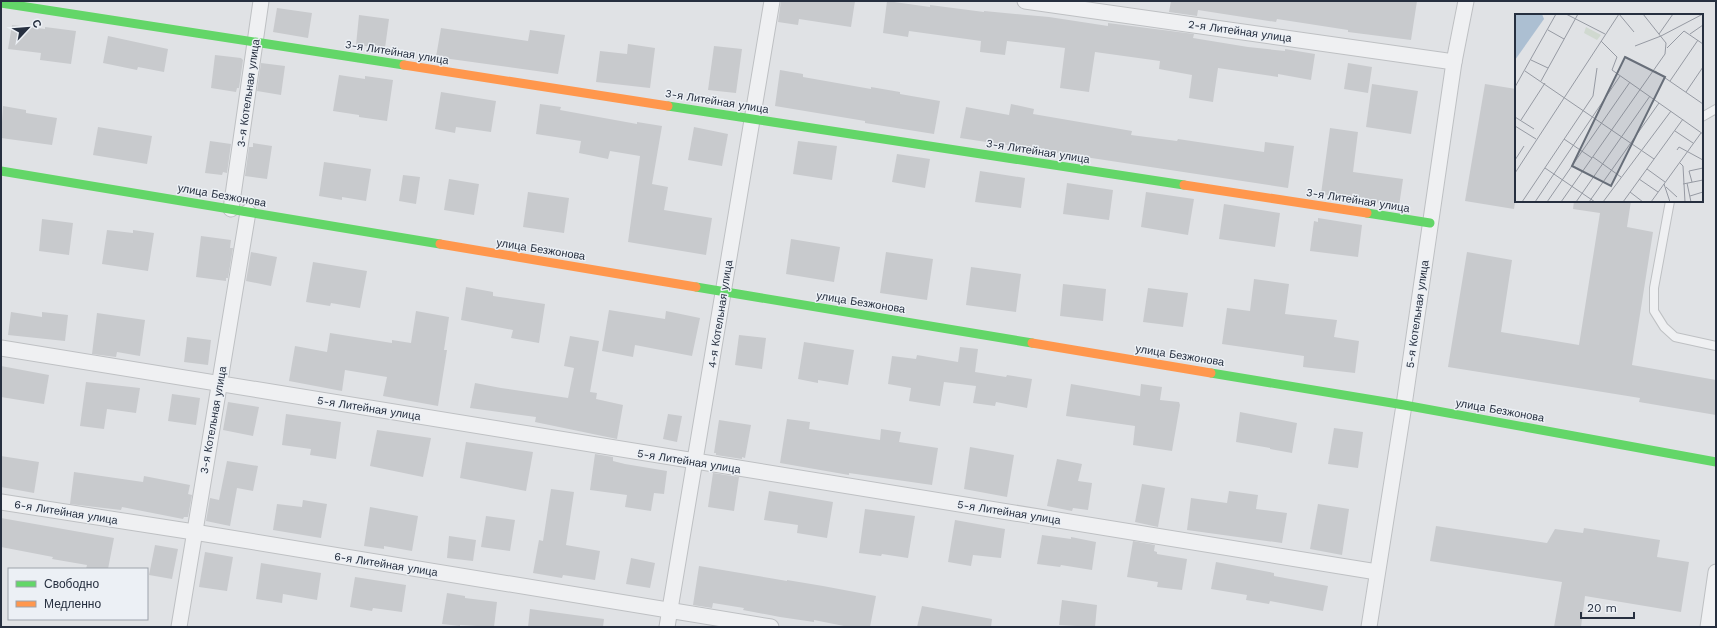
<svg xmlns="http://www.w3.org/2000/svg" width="1717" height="628" font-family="'Work Sans',sans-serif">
	<rect width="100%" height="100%" fill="#e0e2e5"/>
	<g fill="#c8cacd">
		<polygon points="781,1 855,1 851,27 799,19 798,25 778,22"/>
		<polygon points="887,1 930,7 930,5 984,12 984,11 1049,17 1108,26 1108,23 1194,34 1193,38 1248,47 1285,51 1285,49 1315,54 1311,80 1278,74 1278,77 1218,68 1213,102 1189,98 1192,75 1159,69 1160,61 1095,52 1089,92 1060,88 1065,48 1007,41 1005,55 980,52 981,41 909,31 908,37 883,33"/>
		<polygon points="1171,1 1417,1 1411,40 1348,32 1348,30 1277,19 1276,22 1198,10 1197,16 1169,12"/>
		<polygon points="277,8 312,13 308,38 273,32"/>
		<polygon points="359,15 389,19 385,48 356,45"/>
		<polygon points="12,25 45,29 45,27 76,31 71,64 40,60 41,53 8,49"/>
		<polygon points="441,28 528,41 530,30 565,35 558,74 436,57"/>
		<polygon points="108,36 168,49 164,72 138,67 137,70 103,63"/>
		<polygon points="628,44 655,48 650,88 596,82 600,51 627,54"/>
		<polygon points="714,46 742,49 736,93 708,90"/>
		<polygon points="215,55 241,58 243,60 239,88 237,88 236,92 211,88"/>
		<polygon points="261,63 285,66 281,95 257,91"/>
		<polygon points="1348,63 1372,67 1368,93 1344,89"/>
		<polygon points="780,70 803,74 803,77 871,89 871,87 900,92 900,94 940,101 934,134 865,123 865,121 775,106"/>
		<polygon points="339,75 365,79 365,76 393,80 387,121 359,117 359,115 333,111"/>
		<polygon points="1372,84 1418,91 1411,134 1366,127"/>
		<polygon points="1485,84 1516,89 1516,196 1514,209 1465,201"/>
		<polygon points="441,92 496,101 491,132 456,127 455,133 435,129"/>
		<polygon points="540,104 561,107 560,110 637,124 637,122 662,126 652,184 668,187 664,210 712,218 706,255 628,242 640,156 610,151 608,159 579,153 581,141 536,134"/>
		<polygon points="1011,104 1034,109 1033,114 1132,131 1131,135 1177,141 1178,139 1264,152 1265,142 1294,146 1288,188 960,138 966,107 1009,115"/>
		<polygon points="3,106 26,110 26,113 57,118 52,145 1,138"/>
		<polygon points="98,127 152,136 147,164 93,155"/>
		<polygon points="694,127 728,134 722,166 688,160"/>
		<polygon points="1330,128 1358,132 1353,172 1403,179 1399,206 1321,194"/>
		<polygon points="210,141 231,144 227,173 223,172 222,175 205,173"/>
		<polygon points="798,141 837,146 832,180 793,174"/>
		<polygon points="253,143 272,146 267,179 245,176 249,147 253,147"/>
		<polygon points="897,154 930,159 925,188 892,182"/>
		<polygon points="324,162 371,169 366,201 342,197 342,200 319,196"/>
		<polygon points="980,171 1025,178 1021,208 975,202"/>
		<polygon points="403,175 420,177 416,204 399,201"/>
		<polygon points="449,179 479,184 474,215 444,210"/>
		<polygon points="1067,183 1113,190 1109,220 1063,214"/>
		<polygon points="528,192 569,198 564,233 523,227"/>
		<polygon points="1146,192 1194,199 1188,235 1141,227"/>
		<polygon points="1574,201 1631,201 1627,227 1653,232 1632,365 1716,380 1716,415 1639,402 1640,398 1448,367 1467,252 1512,260 1501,332 1579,345 1600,213 1573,209"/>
		<polygon points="1224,204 1280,213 1275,247 1219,239"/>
		<polygon points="1318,218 1362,225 1358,257 1310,251 1314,221 1318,222"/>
		<polygon points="42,219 73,223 69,255 39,251"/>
		<polygon points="107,230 133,233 133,230 154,233 148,271 102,264"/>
		<polygon points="201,236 231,240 230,248 233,248 228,278 226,278 226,281 196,277"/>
		<polygon points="791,239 840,247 834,282 786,274"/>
		<polygon points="251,252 277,257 271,286 246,281"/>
		<polygon points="886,252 933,259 927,300 880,293"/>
		<polygon points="313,262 367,271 360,308 331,303 330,306 306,302"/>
		<polygon points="971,267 1021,274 1016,312 966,305"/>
		<polygon points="1254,279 1289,284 1285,314 1337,320 1334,337 1359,341 1355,373 1303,367 1304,356 1222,344 1227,308 1250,311"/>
		<polygon points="1063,284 1106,289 1103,321 1060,316"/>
		<polygon points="466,287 493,292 493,296 545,304 539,343 511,338 513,330 461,320"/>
		<polygon points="1148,288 1188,293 1183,327 1143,322"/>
		<polygon points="609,310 665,319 666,311 700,318 692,356 635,345 633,357 602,351"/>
		<polygon points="416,311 449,317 444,350 447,350 438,406 383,396 387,377 345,370 342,391 289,381 295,346 327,352 330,333 392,343 392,340 411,343"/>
		<polygon points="11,312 42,317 42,312 68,315 65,341 8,335"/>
		<polygon points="97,313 145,320 140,356 117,352 116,357 92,354"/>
		<polygon points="739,335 766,338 762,369 735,365"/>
		<polygon points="570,336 599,341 590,392 597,393 596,399 623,405 617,439 535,422 536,417 470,408 475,383 501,388 568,398 574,368 564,366"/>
		<polygon points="187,337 211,340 208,365 184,362"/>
		<polygon points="804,342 854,350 848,385 818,380 818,383 798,379"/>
		<polygon points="960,347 978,349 975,372 1006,377 1007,375 1032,379 1027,408 996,402 995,406 973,403 976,386 944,382 940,406 909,401 911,388 888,384 892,356 916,359 917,355 958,362"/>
		<polygon points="1,366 49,375 44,404 1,397"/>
		<polygon points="86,382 140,388 136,413 107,409 104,429 80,426"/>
		<polygon points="1071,384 1140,396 1141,384 1162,387 1160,400 1179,402 1180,405 1172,451 1133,445 1135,426 1066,416"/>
		<polygon points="172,394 200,398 196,425 168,421"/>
		<polygon points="228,402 259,407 253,436 223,430"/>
		<polygon points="1240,412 1297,423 1292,453 1270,449 1270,448 1236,442"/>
		<polygon points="286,414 341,422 336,459 310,455 311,449 282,445"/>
		<polygon points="668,414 682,416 677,442 663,439"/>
		<polygon points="787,419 810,422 809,429 880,440 881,429 901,432 899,442 938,448 932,485 849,473 849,475 780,463"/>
		<polygon points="719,420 751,425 745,458 742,457 742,459 716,455 716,453 714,453"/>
		<polygon points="1334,428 1363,432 1358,468 1328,464"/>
		<polygon points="377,430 431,438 423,477 370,466"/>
		<polygon points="466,442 533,452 526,491 460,478"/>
		<polygon points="970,447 1014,455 1007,497 964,489"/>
		<polygon points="595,454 613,457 613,461 625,464 667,471 664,494 654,493 651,511 625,507 627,495 590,490"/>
		<polygon points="1,456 39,462 34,493 1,487"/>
		<polygon points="1057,459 1082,464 1078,481 1092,483 1088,510 1073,508 1072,511 1047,506"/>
		<polygon points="227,461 258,466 253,491 237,488 230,526 206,521 210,498 219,500"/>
		<polygon points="74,472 143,482 144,476 190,485 188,494 192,495 188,517 184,517 183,519 122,507 121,510 70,504"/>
		<polygon points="713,473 739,477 734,511 708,507"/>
		<polygon points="1142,484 1165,488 1158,527 1135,522"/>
		<polygon points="551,489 574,492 566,545 600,551 595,580 563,575 562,578 533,573 539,540 543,541"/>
		<polygon points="769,491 833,502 827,538 797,533 798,525 764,520"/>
		<polygon points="1229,491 1258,495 1256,509 1287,513 1282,543 1187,530 1191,498 1227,503"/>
		<polygon points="303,500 327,504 321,538 273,530 277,504 302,507"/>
		<polygon points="1318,504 1349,509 1342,555 1310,549"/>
		<polygon points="370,507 418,516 412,551 384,546 384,549 364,546"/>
		<polygon points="865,509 915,516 908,558 882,554 881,556 859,553"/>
		<polygon points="486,516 515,520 510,551 481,547"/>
		<polygon points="1,518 114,538 108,569 86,569 87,565 52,559 53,557 1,547"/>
		<polygon points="955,520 1005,529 1001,558 973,555 971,566 948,562"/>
		<polygon points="1436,526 1547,543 1555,529 1583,533 1584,528 1660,540 1657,557 1689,562 1681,612 1585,596 1581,627 1554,627 1562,582 1430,561"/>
		<polygon points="1042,535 1071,539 1071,537 1096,542 1092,570 1061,565 1060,567 1037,564"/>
		<polygon points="449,536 476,540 473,561 447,558"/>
		<polygon points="1133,541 1155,545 1154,551 1157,552 1157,554 1187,559 1182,590 1157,587 1158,582 1127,577"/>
		<polygon points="155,545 178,549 172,579 149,575"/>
		<polygon points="205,552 233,557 227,591 199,587"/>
		<polygon points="631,558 655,563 650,588 626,584"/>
		<polygon points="1216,562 1274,573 1274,576 1328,586 1323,611 1270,601 1269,604 1246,600 1247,595 1211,589"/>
		<polygon points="261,563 321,573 317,600 283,594 282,603 256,599"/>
		<polygon points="699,566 787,581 787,580 823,586 876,596 870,627 849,627 814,620 814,622 780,617 743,610 744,608 713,603 712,608 693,605"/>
		<polygon points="355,577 406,585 402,612 373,608 372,611 350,607"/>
		<polygon points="447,593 465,596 465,598 497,602 494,627 460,625 460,626 442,624"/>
		<polygon points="1062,600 1097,605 1095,627 1059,625"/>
		<polygon points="922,606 992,619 991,627 917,627"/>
		<polygon points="530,609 604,619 603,627 528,627"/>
	</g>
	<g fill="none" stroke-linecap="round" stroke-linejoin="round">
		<g stroke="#bec0c3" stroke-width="10">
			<g id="lane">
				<polyline points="1702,117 1716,109"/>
				<polyline points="1670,201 1654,288 1654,311 1664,327 1675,337 1716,346"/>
			</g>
		</g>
		<g stroke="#bec0c3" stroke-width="17">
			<g id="street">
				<polyline points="1025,1 1454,62"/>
				<polyline points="231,209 261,1"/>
				<polyline points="1,348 1377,572"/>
				<polyline points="1,502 194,532 771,627"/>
				<polyline points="179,627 248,212"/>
				<polyline points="667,627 772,1"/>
				<polyline points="1369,627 1404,405 1454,62 1466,1"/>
				<polyline points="1708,627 1716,572"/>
			</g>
		</g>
		<use href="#lane" stroke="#eff0f2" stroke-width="8"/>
		<use href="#street" stroke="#eff0f2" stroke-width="15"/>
		<g stroke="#63d668" stroke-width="9">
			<polyline points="1,3 404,65"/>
			<polyline points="668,106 1184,185"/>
			<polyline points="1,171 440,244"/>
			<polyline points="1367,213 1430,223"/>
			<polyline points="696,287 1032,343"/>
			<polyline points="1211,373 1404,405 1716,462"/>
		</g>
		<g stroke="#ff974d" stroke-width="9">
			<polyline points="404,65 668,106"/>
			<polyline points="1184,185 1367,213"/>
			<polyline points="440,244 696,287"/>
			<polyline points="1032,343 1211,373"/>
		</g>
	</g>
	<g text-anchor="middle" stroke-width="3" stroke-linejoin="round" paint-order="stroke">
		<g font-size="11" fill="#262f3f" stroke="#ecf0f5">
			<text transform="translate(1240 31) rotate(8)" y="4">2-я Литейная улица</text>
			<text transform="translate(397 52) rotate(9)" y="4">3-я Литейная улица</text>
			<text transform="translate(248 93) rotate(-82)" y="4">3-я Котельная улица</text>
			<text transform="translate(717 101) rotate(9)" y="4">3-я Литейная улица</text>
			<text transform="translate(1038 151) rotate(9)" y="4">3-я Литейная улица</text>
			<text transform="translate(222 195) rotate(10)" y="4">улица Безжонова</text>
			<text transform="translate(1358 200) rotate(9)" y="4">3-я Литейная улица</text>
			<text transform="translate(541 249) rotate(9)" y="4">улица Безжонова</text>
			<text transform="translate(861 302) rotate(9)" y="4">улица Безжонова</text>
			<text transform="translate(720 314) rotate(-81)" y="4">4-я Котельная улица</text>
			<text transform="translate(1417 314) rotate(-82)" y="4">5-я Котельная улица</text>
			<text transform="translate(1180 355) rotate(9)" y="4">улица Безжонова</text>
			<text transform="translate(369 408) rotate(9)" y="4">5-я Литейная улица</text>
			<text transform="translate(1500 410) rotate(10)" y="4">улица Безжонова</text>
			<text transform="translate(213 420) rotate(-80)" y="4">3-я Котельная улица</text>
			<text transform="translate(689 461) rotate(9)" y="4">5-я Литейная улица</text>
			<text transform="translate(66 512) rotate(9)" y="4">6-я Литейная улица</text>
			<text transform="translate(1009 512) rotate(9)" y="4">5-я Литейная улица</text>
			<text transform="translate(386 564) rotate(9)" y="4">6-я Литейная улица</text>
		</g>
	</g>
	<g transform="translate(1515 14)">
		<rect width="188" height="188" fill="#e0e2e5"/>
		<path d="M71,13L86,21L82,26L69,19Z" fill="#d0d9d0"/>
		<path d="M0,0H27L29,5L0,46Z" fill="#acbfd2"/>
		<path fill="none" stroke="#969aa3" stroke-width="1" d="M51,0L90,20M104,0L119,18M33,16L49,25M144,20L158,0M175,20L188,11M86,27L102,43L97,56L188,120M120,32L146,22L188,0M152,34L169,17L188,30M16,46L33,54M10,57L139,145M140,57L188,90M26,67L63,0M155,67L183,26M0,73L41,0M171,78L188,53M0,103L19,115M6,106L30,69M0,112L21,125M160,117L178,129M49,125L77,144M162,136L164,133L188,146M78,143L106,163M0,146L9,132M165,149L168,152L170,188M30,154L80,188M132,155L150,168M0,159L104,0M124,165L143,178M177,168L174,157L188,154M172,169L176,188M149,170L155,188M168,170L188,166M151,173L162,183M115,178L128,188M175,182L188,178M7,188L78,82L82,54M20,188L105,62M32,188L115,68M46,188L150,40L151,29L128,0M61,188L135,82M74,188L144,89M88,188L156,97M108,188L168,105M136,188L186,119"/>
		<path fill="#676e79" fill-opacity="0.15" stroke="#676e79" stroke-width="2" d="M110,43L150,63L96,172L57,152Z"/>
		<rect width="188" height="188" fill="none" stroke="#262f3f" stroke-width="2"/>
	</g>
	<rect width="1717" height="628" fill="none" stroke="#262f3f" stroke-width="4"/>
	<rect x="8" y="568" width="140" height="52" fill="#ecf0f5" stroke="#9da3ac"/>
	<rect x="16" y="581" width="20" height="6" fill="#63d668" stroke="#9da3ac"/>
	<text x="44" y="588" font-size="12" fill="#262f3f">Свободно</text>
	<rect x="16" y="601" width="20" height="6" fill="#ff974d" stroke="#9da3ac"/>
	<text x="44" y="608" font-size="12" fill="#262f3f">Медленно</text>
	<g transform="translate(28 28) rotate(64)" stroke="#ecf0f5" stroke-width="3" paint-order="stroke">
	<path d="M0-3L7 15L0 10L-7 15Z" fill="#262f3f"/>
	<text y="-6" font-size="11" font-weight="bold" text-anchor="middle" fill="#262f3f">С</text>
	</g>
	<path d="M1581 612v6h53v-6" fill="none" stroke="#262f3f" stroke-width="2"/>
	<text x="1587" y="612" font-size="12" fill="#262f3f" stroke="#ecf0f5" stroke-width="3" paint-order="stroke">20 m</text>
</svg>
